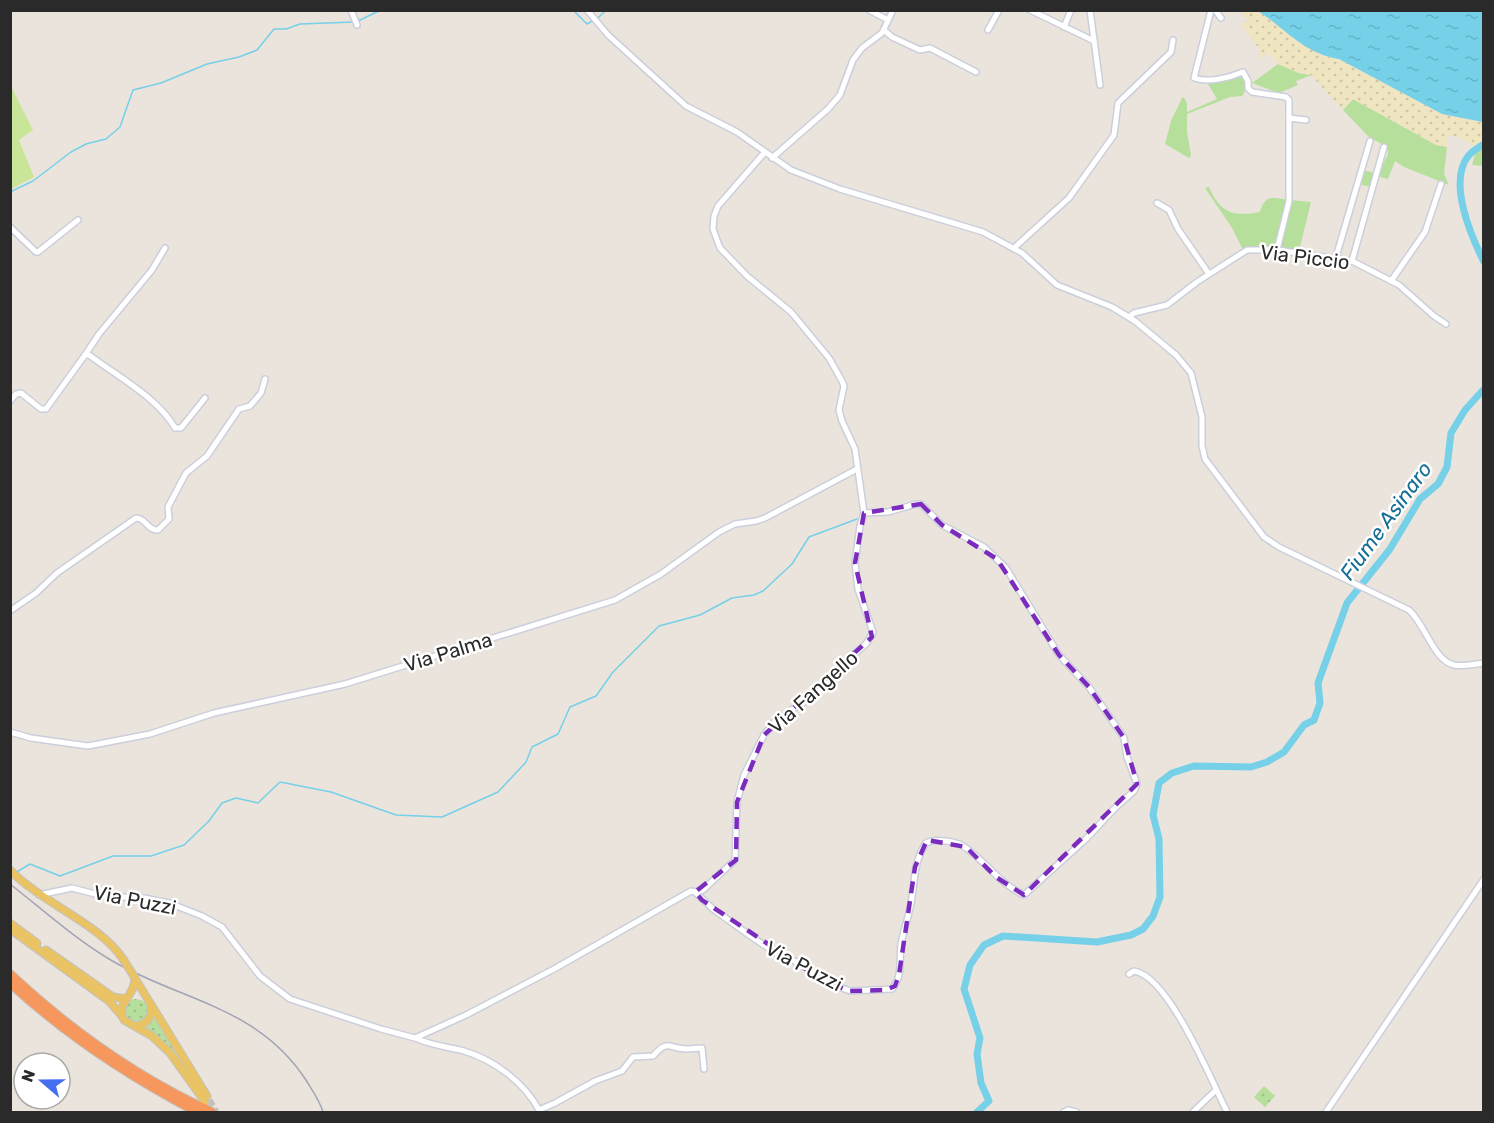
<svg xmlns="http://www.w3.org/2000/svg" width="1494" height="1123" font-family="Rubik,sans-serif">
	<defs>
		<pattern id="sand-dots" width="8" height="8" patternUnits="userSpaceOnUse" patternTransform="scale(1.5)"><rect width="8" height="8" fill="#efe5c1"/><path d="M2 2h.1M6 6h.1" fill="none" stroke="#cdc5a6" stroke-width="1.8" stroke-linecap="round"/></pattern>
		<pattern id="garden-dots" width="8" height="8" patternUnits="userSpaceOnUse" patternTransform="scale(1.5)"><rect width="8" height="8" fill="#b6df9c"/><path d="M2 2h.1M6 6h.1" fill="none" stroke="#9dc087" stroke-width="1.8" stroke-linecap="round"/></pattern>
		<pattern id="water-ripples" width="26" height="14" patternUnits="userSpaceOnUse" patternTransform="scale(1.5)"><rect width="26" height="14" fill="#75d0e8"/><path d="M2 4q2-2 4 0t4 0M15 11q2-2 4 0t4 0" fill="none" stroke="#65b3c7"/></pattern>
	</defs>
	<rect width="100%" height="100%" fill="#ebe4dd"/>
	<g fill="#b6df9c">
		<polygon points="1278,64 1299,73 1312,75 1296,81 1298,85 1279,93 1252,83"/>
		<path d="M1243,74C1247,82 1248,89 1242,96L1230,97L1187,114V132L1191,155L1189,158L1165,144L1171,121L1182,98L1184,97L1187,104V112L1217,99L1206,81Z"/>
		<polygon points="1353,99 1436,145 1447,147 1444,174 1449,185 1404,167 1395,161 1388,179 1376,176 1388,155 1387,147 1369,137 1343,110"/>
		<polygon points="1483,142 1483,166 1472,165 1477,147"/>
		<polygon points="1363,170 1375,173 1371,187 1358,184"/>
		<path d="M1209,187C1220,213 1233,217 1260,212C1265,195 1272,197 1288,200L1276,248L1272,249V247L1269,246V249L1243,250L1232,228L1205,188Z"/>
		<polygon points="1290,200 1311,202 1299,251 1280,249"/>
	</g>
	<path fill="url(#sand-dots)" d="M1239,11H1258L1323,56L1339,59L1442,114L1483,122V142L1477,147C1467,143 1459,134 1448,136L1447,147L1437,145L1353,99L1343,110L1311,75L1299,73L1278,64L1269,53L1261,59L1258,47L1242,25L1247,20Z"/>
	<g fill="url(#garden-dots)">
		<circle cx="136" cy="1011" r="12"/>
		<polygon points="153,1015 173,1048 173,1051 143,1028"/>
		<polygon points="1264,1086 1275,1096 1265,1107 1254,1097"/>
	</g>
	<polygon fill="#c9e698" points="10,84 33,130 19,140 34,177 11,189"/>
	<path fill="url(#water-ripples)" d="M1258,11H1483V122L1442,114L1339,59C1303,53 1286,29 1258,11Z"/>
	<g fill="none" stroke-linecap="round" stroke-linejoin="round">
		<g stroke="#75d0e8" stroke-width="1.5">
			<polyline points="573,10 587,24 594,20"/>
			<polyline points="598,18 606,10"/>
			<polyline points="358,21 381,10"/>
			<polyline points="10,192 33,181 71,152 86,144 106,139 120,127 133,90 161,83 207,64 239,57 257,50 274,29 286,29 300,24 354,22"/>
			<polyline points="15,873 30,864 60,876 113,856 151,856 184,845 209,821 222,803 236,798 258,803 280,782 331,792 396,815 442,817 498,792 526,762 532,747 558,734 570,707 596,696 613,672 659,626 700,615 732,598 754,595 763,591 792,564 809,537 857,519"/>
		</g>
		<g stroke="#75d0e8" stroke-width="7">
			<path d="M1484,144C1479,147 1473,151 1469,155C1447,181 1471,236 1484,262"/>
			<polyline points="977,1112 989,1101 981,1083 977,1054 980,1038 964,989 970,965 984,945 1003,936 1097,942 1131,935 1143,929 1153,916 1160,897 1159,839 1153,815 1159,783 1172,773 1194,766 1251,767 1267,762 1284,752 1304,725 1314,720 1320,703 1318,683 1347,603 1390,549 1420,499 1438,484 1447,467 1451,433 1465,410 1484,389"/>
		</g>
		<polyline stroke="#c4bfb9" stroke-width="7" stroke-dasharray="7 3.5" stroke-linecap="butt" points="209,1100 216,1112"/>
		<g stroke="#cbcfdb" stroke-width="8">
			<g id="minor">
				<polyline points="351,10 357,25"/>
				<path d="M587,10L608,35L686,106L737,132L791,170L840,189L983,232L1022,253L1057,285L1112,307L1135,321L1176,355L1191,373L1202,417V446L1205,459L1264,537L1279,547L1409,610C1425,624 1434,661 1454,665C1463,667 1474,664 1484,663"/>
				<polyline points="869,10 888,20"/>
				<polyline points="1030,10 1094,41"/>
				<polyline points="1090,10 1100,85"/>
				<path d="M1211,10L1194,78C1208,83 1229,78 1243,72L1248,81V88L1252,92L1286,97L1289,100V118"/>
				<polyline points="1215,10 1221,18"/>
				<polyline points="1064,27 1071,10"/>
				<polyline points="884,30 892,37 920,50 930,48 976,72"/>
				<polyline points="988,30 999,10"/>
				<polyline points="772,158 828,109 840,95 853,60 862,48 882,33 893,10"/>
				<polyline points="1157,203 1169,210 1178,229 1209,274"/>
				<polyline points="10,227 36,252 38,252 78,220"/>
				<polyline points="1014,248 1069,198 1114,135 1118,103 1171,52 1173,40"/>
				<polyline points="1277,250 1289,201 1289,118 1306,120"/>
				<polyline points="1336,257 1370,141"/>
				<polyline points="1352,261 1384,147"/>
				<polyline points="1391,281 1425,232 1441,184"/>
				<polyline points="1129,317 1134,313 1167,305 1197,282 1247,250 1277,250 1352,261 1399,285 1434,316 1446,324"/>
				<polyline points="85,355 99,334 152,270 165,248"/>
				<path d="M10,401L16,394L21,393L41,409H46L85,355H89C117,376 158,398 175,428H181L205,398"/>
				<path d="M10,611L36,593L57,573L136,518C146,518 148,531 158,530L169,519L168,507L186,473L207,456L239,409L250,406L261,393L265,379"/>
				<polyline points="10,732 31,738 88,746 150,734 214,713 345,684 615,600 661,574 719,532 735,524 756,521 765,518 857,469"/>
				<polyline points="695,892 703,890 735,860 737,802 744,775 764,735 777,719 804,702 845,662 866,644 873,632 858,589 855,563 860,526 864,513 855,449 842,421 839,410 844,386 842,381 829,358 791,312 747,276 720,248 713,229 714,216 718,206 765,152"/>
				<path d="M39,895L72,888L103,896L144,898L169,903L202,916L222,927L260,976L290,999L381,1029L415,1038L466,1015L554,969L691,891L695,892L713,909L749,935L777,954L804,965L822,980L850,991L892,989C903,977 899,959 901,944C904,928 910,913 912,897C915,878 914,861 926,843C935,838 958,841 966,848C987,863 1000,884 1024,895L1086,839L1115,808L1134,791L1137,784L1127,757L1124,738L1089,687L1059,655L1006,568L984,547L942,525L921,504H916L888,512L864,513"/>
				<path d="M1129,974L1134,971C1169,976 1212,1082 1227,1112"/>
				<path d="M415,1038C430,1045 448,1047 464,1051C494,1060 524,1082 539,1110L555,1103L595,1081L622,1071L633,1057L653,1056C669,1038 668,1049 687,1049C692,1049 696,1048 702,1048L704,1069"/>
				<polyline points="1064,1112 1068,1110 1076,1112"/>
				<polyline points="1193,1112 1216,1090"/>
				<polyline points="1326,1112 1484,879"/>
			</g>
		</g>
		<g stroke="#c3c3c3" stroke-width="9">
			<g id="major">
				<path d="M10,870C43,904 99,923 123,959"/>
				<polyline points="10,923 37,943"/>
				<polyline points="10,929 109,1001 122,1016"/>
				<polyline points="46,950 113,997 127,999"/>
				<path d="M135,978C135,997 115,1002 124,1020L152,1036L170,1053L205,1102"/>
				<polyline points="136,980 207,1096"/>
				<path d="M136,1026C146,1025 152,1018 151,1008"/>
			</g>
		</g>
		<g stroke="#c3c3c3" stroke-width="10">
			<g id="highway">
				<path d="M10,974C70,1030 138,1078 212,1112"/>
				<path d="M10,983C66,1035 130,1077 197,1112"/>
			</g>
		</g>
		<use href="#minor" stroke="#fff" stroke-width="5"/>
		<use href="#major" stroke="#e9c364" stroke-width="7"/>
		<use href="#highway" stroke="#f6985e" stroke-width="8"/>
		<path stroke="#a0a4b3" stroke-width="1.5" d="M10,884C42,909 74,938 109,959C179,1001 257,1005 306,1080C312,1090 320,1101 323,1112"/>
		<g stroke="#c3c3c3" stroke-width="9" stroke-linecap="butt">
			<polyline id="major-bridge" points="123,959 135,978"/>
		</g>
		<use href="#major-bridge" stroke="#e9c364" stroke-width="7"/>
	</g>
	<path fill="none" stroke="#7b2cbf" stroke-width="4.5" stroke-dasharray="12 8" stroke-linejoin="round" d="M921,504L942,525L997,559L1059,655L1089,687L1124,738L1137,784L1024,895L996,877L966,847L927,840L915,867L899,975L895,986L886,990L850,991L822,980L702,900L695,892L736,860L737,802L764,735L872,637L855,563L864,513Z"/>
	<g text-anchor="middle" stroke-width="5" stroke-linejoin="round" paint-order="stroke">
		<g font-size="20" fill="#2a2a2a" stroke="#fff">
			<text transform="translate(1305 257) rotate(7)" y="7">Via Piccio</text>
			<text transform="translate(448 652) rotate(-17)" y="7">Via Palma</text>
			<text transform="translate(813 692) rotate(-42)" y="7">Via Fangello</text>
			<text transform="translate(135 900) rotate(11)" y="7">Via Puzzi</text>
			<text transform="translate(804 966) rotate(28)" y="7">Via Puzzi</text>
		</g>
		<g font-size="21" font-style="italic" fill="#146f94" stroke="#fff">
			<text transform="translate(1386 521) rotate(-54)" y="7">Fiume Asinaro</text>
		</g>
	</g>
	<rect width="1494" height="1123" fill="none" stroke="#2a2a2a" stroke-width="24"/>
	<g transform="translate(42 1081) rotate(290)"><circle r="28" fill="#ffffff" stroke="#aaaaaa" stroke-width="1.5"/>
	<path d="M0-4.5L10 22L0 15L-10 22Z" fill="#456ef0"/>
	<text y="-9" font-size="16" font-weight="bold" text-anchor="middle" fill="#2a2a2a">N</text>
	</g>
</svg>
